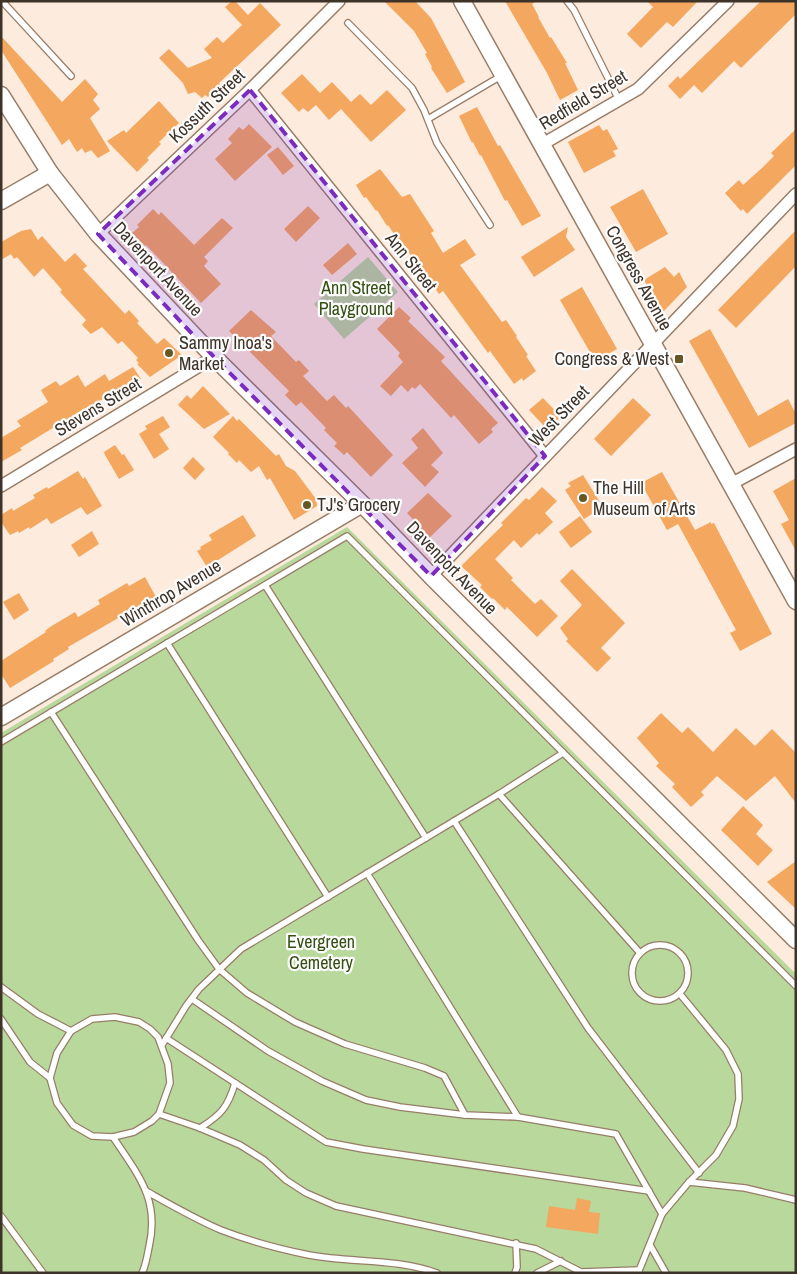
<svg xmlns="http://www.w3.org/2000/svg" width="797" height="1274" font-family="'Archivo Narrow',sans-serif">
	<rect width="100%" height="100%" fill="#fdebdd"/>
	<g fill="#b8d89c">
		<polygon points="368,257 398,292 344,339 314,304"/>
		<polygon points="347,527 796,974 796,1273 1,1273 1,733"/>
	</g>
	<g fill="#f3a75f">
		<polygon points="232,1 235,1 248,15 260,3 281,25 219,83 220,84 208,97 205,95 202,98 195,92 188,94 183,83 159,58 169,49 188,68 212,58 204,49 217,37 223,43 242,25 225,7"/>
		<polygon points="384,1 415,1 431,18 465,82 447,93 431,68 432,67 425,54 427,53 414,31"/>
		<polygon points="505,1 537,1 532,4 539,17 538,17 550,38 551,37 567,63 565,63 578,90 560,100 547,73"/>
		<polygon points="647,1 698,1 673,27 667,22 641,48 627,34 653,7"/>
		<polygon points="761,1 796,1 796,14 741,68 734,61 702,93 694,85 680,99 668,86 678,76 680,79"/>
		<polygon points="1,36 62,102 85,79 98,94 93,100 100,109 90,118 110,151 98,158 91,150 85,153 82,148 77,152 69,139 62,145 1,50"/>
		<polygon points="302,74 320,93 332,82 351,102 360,94 371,105 387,90 406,110 371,142 341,109 329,120 316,105 308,112 303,108 299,112 281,93"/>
		<polygon points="159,101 179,123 159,142 161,144 147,158 149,160 137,172 107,141 124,130 126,133"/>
		<polygon points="477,107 498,146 500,145 511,164 541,216 522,226 507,200 505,201 481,155 480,156 473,142 472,143 459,116"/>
		<polygon points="249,124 272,147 235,181 215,159 232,143 228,139 239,127 243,130"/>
		<polygon points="599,125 603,131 607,129 618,149 613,151 616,156 584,173 568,142"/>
		<polygon points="796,129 796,165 747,214 743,209 741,211 725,193 739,180 743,185 762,168 774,156 771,153"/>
		<polygon points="278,147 294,166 283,175 267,155"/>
		<polygon points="380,169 402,197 410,194 434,231 431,233 443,253 465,239 476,255 460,265 502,322 506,320 517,336 516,337 528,355 526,356 536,371 523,381 522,378 514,384 490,351 488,353 443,291 439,294 419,264 417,265 408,251 406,252 388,225 387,226 377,210 376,211 366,197 364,198 356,185"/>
		<polygon points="643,189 668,234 636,252 610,207"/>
		<polygon points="308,206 320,218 296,242 284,229"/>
		<polygon points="153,209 159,215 161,212 194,245 222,218 233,228 204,257 208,261 204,266 221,284 201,303 146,245 145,246 132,233 139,227 137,225"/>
		<polygon points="568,227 566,237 575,250 534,277 521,257"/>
		<polygon points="31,229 38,240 42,236 65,262 75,253 87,266 83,269 125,314 129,310 139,321 137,323 157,344 164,338 182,355 150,377 137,364 139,363 136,360 138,358 122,341 118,344 102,327 91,334 82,325 86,320 60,292 62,290 43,268 34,277 17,257 14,259 11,254 1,260 1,242 21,231"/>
		<polygon points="796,230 796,266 736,328 718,310"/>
		<polygon points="348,243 357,254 332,275 323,265"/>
		<polygon points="665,267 674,277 679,272 687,287 662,313 644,280"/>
		<polygon points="582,287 617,349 595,361 560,300"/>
		<polygon points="399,307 411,318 408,321 445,357 441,361 498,423 491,429 493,432 479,444 454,415 451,418 420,384 415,389 412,387 408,392 401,385 391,396 380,386 403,362 398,356 400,353 377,329"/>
		<polygon points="251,310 276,332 271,336 296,362 299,360 309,371 303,376 327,401 334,395 346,408 348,406 393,455 371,477 347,452 344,455 334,446 337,443 324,430 326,428 301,402 296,406 285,395 289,391 229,331"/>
		<polygon points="710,329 758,416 788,399 796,414 796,423 749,448 689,341"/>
		<polygon points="133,367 141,379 104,401 103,399 79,412 20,448 22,450 1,462 1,438 21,426 17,421 48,402 41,390 56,381 60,386 78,375 85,387 105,374 109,381"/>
		<polygon points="203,386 230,414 204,429 178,405 187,395 191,399"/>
		<polygon points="543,398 561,417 547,429 529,410"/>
		<polygon points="633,398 651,415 611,456 594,439"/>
		<polygon points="163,416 170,427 159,434 169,449 154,459 139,434 147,429 145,426"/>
		<polygon points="233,416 237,421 239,419 276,456 279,454 286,466 295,471 316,499 317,506 294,520 270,478 267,480 259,466 251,472 239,460 237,463 228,454 229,453 213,437"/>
		<polygon points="423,428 443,453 431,465 439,472 425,487 402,463 418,448 411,439"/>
		<polygon points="115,445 122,455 124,454 134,470 119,479 105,455 104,452"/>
		<polygon points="193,457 205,469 195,480 183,468"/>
		<polygon points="78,471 83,479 85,477 102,506 87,515 81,507 51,524 47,518 30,529 29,527 19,533 18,531 10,535 1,522 1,515 12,508 13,511 35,498 33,495 47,487 48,489"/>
		<polygon points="662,472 695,530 711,522 711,524 714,523 772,634 740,651 730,633 736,630 678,524 667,530 641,483"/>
		<polygon points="583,475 603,507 584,519 565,490 571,486 568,483"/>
		<polygon points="796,478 796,551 781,524 789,520 773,491"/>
		<polygon points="542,487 557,501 545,513 553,522 539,535 537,533 521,548 514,540 495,559 513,578 511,580 535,604 541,599 558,616 537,637 507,607 505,610 493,598 492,599 480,587 482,585 461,566 503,525 501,523 526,498 529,500"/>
		<polygon points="428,493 452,516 428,539 419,530 421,528 407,513"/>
		<polygon points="243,515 256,536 207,567 197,551 201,549 200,547 212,540 209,535"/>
		<polygon points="580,516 592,532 571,548 559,532"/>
		<polygon points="92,531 99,544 79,557 71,545"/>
		<polygon points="572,569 625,623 601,648 611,658 597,672 566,641 568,639 560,628 582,605 560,581"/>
		<polygon points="145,577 156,597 146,602 68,647 69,649 53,659 54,661 10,688 1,674 1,661 46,632 45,631 50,627 75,612 78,617 100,604 98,600 127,583 129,586"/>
		<polygon points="19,593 29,610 14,620 3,602"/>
		<polygon points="661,713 682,733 688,727 713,752 736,728 755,746 772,729 796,753 796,803 775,776 746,801 717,776 701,792 704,795 691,807 672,787 675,784 656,766 659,763 637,738"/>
		<polygon points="743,806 763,825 756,834 773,850 758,866 721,830"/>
		<polygon points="796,861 796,909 767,882"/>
		<polygon points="577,1198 591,1201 589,1212 600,1213 598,1234 546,1227 549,1206 575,1210"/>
	</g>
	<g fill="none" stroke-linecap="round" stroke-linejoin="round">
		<g stroke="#977d67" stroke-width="8">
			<g id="lane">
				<polyline points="2,1 71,76"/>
				<polyline points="567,1 574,10 619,100"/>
				<polyline points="348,23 412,88 424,110 437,143 490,225"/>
				<polyline points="428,119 501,76"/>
				<polyline points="265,585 426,838"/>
				<polyline points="167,643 328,897"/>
				<polyline points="51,712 198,940 219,969 247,993 295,1022 345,1044 425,1068 444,1076 465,1115"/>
				<polyline points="1,742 347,536 796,986"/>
				<polyline points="499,794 640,953"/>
				<polyline points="454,821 588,1028 699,1173"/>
				<polyline points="367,873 518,1117"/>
				<circle cx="660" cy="973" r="28"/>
				<polyline points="1,987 38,1014 71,1031"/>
				<polyline points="192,999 268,1051 322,1081 366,1100 400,1107 465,1115 518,1117 616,1134 662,1214"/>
				<polygon points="115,1017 139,1022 150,1029 158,1037 168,1064 170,1083 159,1114 152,1121 134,1132 113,1137 92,1136 73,1125 57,1103 50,1078 57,1053 71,1031 92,1019"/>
				<polyline points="1,1019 30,1062 50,1078"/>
				<polyline points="166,1038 326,1142 363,1149 649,1191"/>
				<polyline points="162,1045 186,1006 199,989 241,949 499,794 563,753"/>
				<polyline points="159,1114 200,1128 240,1145 264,1160 286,1180 306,1193 336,1206 536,1249 581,1272 639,1270"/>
				<path d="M200,1128C221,1115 228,1107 235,1083"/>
				<path d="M113,1137C138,1175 160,1199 149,1247C147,1256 146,1265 142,1273"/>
				<polyline points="689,1182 745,1188 796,1200"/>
				<path d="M146,1191C171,1205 195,1219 221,1230C249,1241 280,1249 309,1255C352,1263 396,1258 437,1273"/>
				<polyline points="1,1216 43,1273"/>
				<polyline points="650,1245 666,1273"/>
				<polyline points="515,1273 517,1267 516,1243"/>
				<polyline points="537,1273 561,1261"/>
				<polyline points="638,1273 662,1214 689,1182 716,1155 733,1126 739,1099 738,1074 726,1050 680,994"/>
			</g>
		</g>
		<g stroke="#977d67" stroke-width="14">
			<g id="street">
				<polyline points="250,90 545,456"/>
				<polyline points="541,145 638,89 728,1"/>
				<polyline points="98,234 250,90 339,1"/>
				<polyline points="731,484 796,449"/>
				<polyline points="1,486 214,357"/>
				<polyline points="431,576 796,194"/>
			</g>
		</g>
		<g stroke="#977d67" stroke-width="19">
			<g id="secondary">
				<polyline points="462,1 796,601"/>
				<polyline points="1,95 50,173 98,234 214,357 362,504 431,576 796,940"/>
				<polyline points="1,201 50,173"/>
				<polyline points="1,717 362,504"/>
			</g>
		</g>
		<use href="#lane" stroke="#fff" stroke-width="5.5"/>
		<use href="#street" stroke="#fff" stroke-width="11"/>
		<use href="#secondary" stroke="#fff" stroke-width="16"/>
	</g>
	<path fill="#7b2cbf" fill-opacity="0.2" stroke="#7b2cbf" stroke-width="4" stroke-dasharray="10 6" stroke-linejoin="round" d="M250,90L545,456L431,576L214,357L98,234Z"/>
	<g fill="#665724" stroke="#fcfcfc" stroke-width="2">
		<circle cx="169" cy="353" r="5"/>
		<rect x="674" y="354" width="10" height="10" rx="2.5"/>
		<circle cx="583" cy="498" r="5"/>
		<circle cx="307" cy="505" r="5"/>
	</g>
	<g text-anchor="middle" stroke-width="4.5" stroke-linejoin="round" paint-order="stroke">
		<g font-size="18" fill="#3e3329" stroke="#fcfcfc">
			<text transform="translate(583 100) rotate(-31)" y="6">Redfield Street</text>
			<text transform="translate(207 106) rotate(-44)" y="6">Kossuth Street</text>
			<text transform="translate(411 262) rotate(51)" y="6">Ann Street</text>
			<text transform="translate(158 269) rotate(47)" y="6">Davenport Avenue</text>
			<text transform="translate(639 278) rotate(61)" y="6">Congress Avenue</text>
			<text transform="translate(98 407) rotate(-31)" y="6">Stevens Street</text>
			<text transform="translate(559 416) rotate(-46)" y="6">West Street</text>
			<text transform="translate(452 568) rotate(46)" y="6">Davenport Avenue</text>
			<text transform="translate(171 593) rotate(-31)" y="6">Winthrop Avenue</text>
		</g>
		<g font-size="18" fill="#334f11" stroke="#fcfcfc">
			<text x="356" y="294">Ann Street<tspan x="356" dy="21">Playground</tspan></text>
			<text x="321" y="948">Evergreen<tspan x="321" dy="21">Cemetery</tspan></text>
		</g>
		<g font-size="18" fill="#3e3329" stroke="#fcfcfc" text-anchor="start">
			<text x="179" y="349">Sammy Inoa's<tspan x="179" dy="21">Market</tspan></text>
			<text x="669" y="365" text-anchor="end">Congress &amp; West</text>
			<text x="593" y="494">The Hill<tspan x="593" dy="21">Museum of Arts</tspan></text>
			<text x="317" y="511">TJ's Grocery</text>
		</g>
	</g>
	<rect width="797" height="1274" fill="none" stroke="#3e3329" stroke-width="5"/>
</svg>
